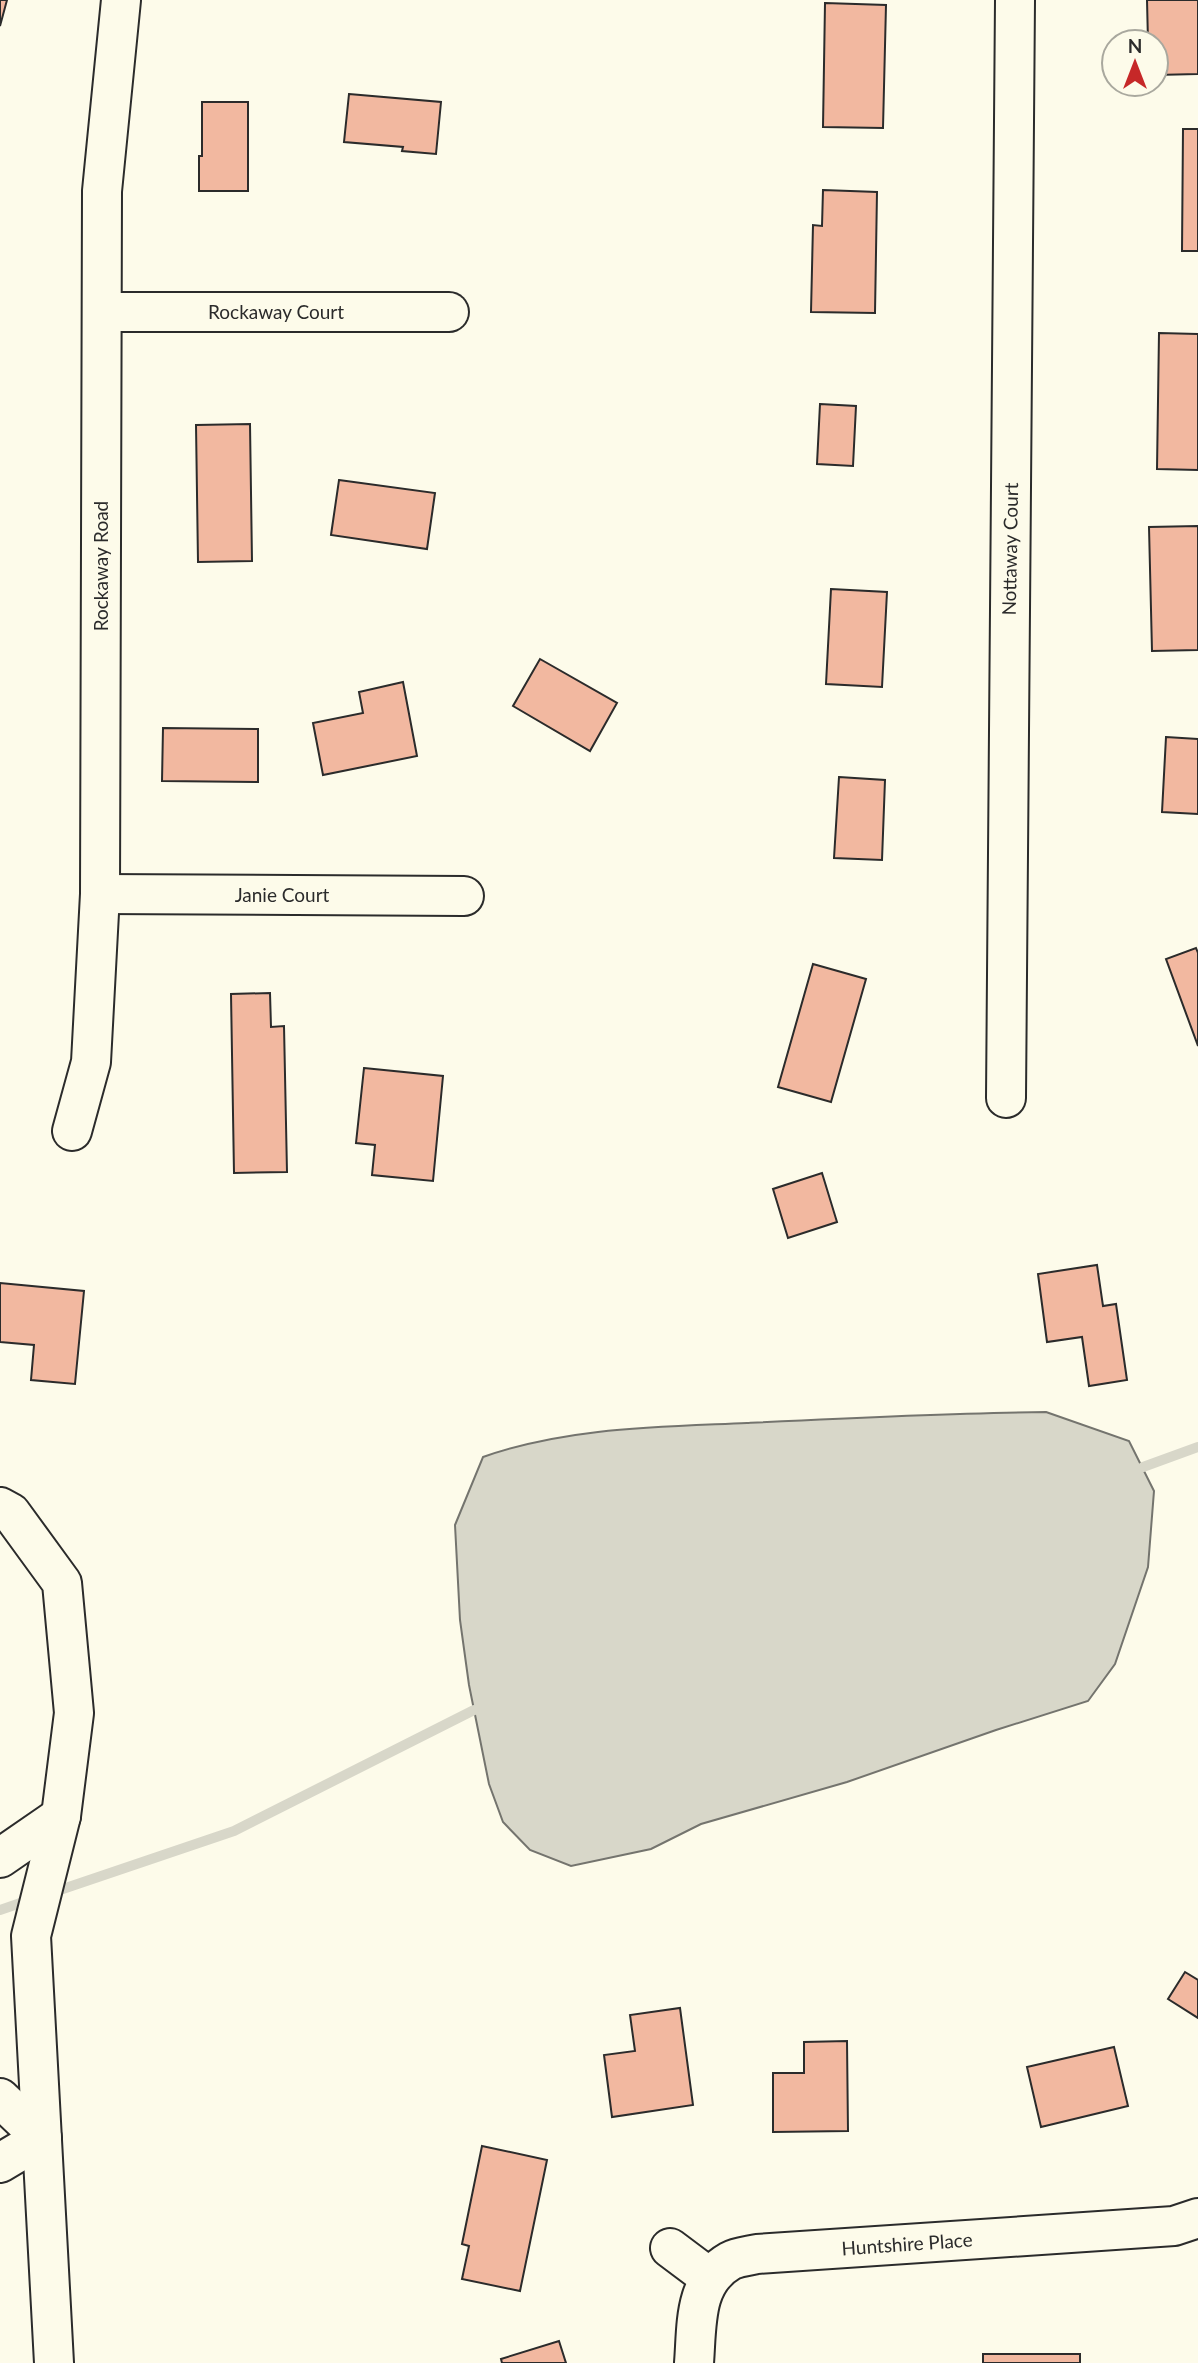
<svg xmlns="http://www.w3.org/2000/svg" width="1198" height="2363" font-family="Lato,sans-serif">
	<rect width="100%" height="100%" fill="#fdfbea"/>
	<path fill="#d8d7c9" stroke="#74746e" stroke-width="2" d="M1046,1412L1129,1441L1154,1491L1148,1567L1115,1664L1088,1701L996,1730L847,1782L701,1824L651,1849L571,1866L530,1850L503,1822L489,1784L469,1685L460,1620L455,1525L483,1457C568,1427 659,1427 747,1423C847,1418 946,1413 1046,1412Z"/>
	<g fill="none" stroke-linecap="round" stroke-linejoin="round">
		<g stroke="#d8d7c9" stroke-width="10">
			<polyline points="1143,1467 1198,1447"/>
			<polyline points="51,1893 234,1831 474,1710"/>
			<polyline points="0,1910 32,1899"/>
		</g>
	</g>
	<g fill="#f2b8a0" stroke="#2b2b2b" stroke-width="2">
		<polygon points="0,0 7,0 0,26"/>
		<polygon points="1147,0 1198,0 1198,74 1156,75 1156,42 1148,42"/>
		<polygon points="825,3 886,5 883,128 823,127"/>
		<polygon points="349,94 441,102 436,154 402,151 403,147 344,142"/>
		<polygon points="202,102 248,102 248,191 199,191 199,156 202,156"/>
		<polygon points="1183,129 1198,129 1198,251 1182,251"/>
		<polygon points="823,190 877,192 875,313 811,312 813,225 822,226"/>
		<polygon points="1159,333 1198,334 1198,470 1157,469"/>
		<polygon points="820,404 856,406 853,466 817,464"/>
		<polygon points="250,424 252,561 198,562 196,425"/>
		<polygon points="339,480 435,493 427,549 331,535"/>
		<polygon points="1198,526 1198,650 1152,651 1149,527"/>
		<polygon points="831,589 887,592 882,687 826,684"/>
		<polygon points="540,659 617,703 590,751 513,706"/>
		<polygon points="403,682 417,756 323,775 313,723 363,713 359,692"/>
		<polygon points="163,728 258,729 258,782 162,781"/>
		<polygon points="1166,737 1198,739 1198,814 1162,812"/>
		<polygon points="839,777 885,780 882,860 834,858"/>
		<polygon points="1196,948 1198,953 1198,1046 1166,959"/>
		<polygon points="813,964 866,979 831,1102 778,1087"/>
		<polygon points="270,993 271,1027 284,1026 287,1172 234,1173 231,994"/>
		<polygon points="364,1068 443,1076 433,1181 372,1175 375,1145 356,1143"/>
		<polygon points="822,1173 837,1222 788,1238 773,1189"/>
		<polygon points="1097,1265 1103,1306 1116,1304 1127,1380 1089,1386 1082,1337 1047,1342 1038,1274"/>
		<polygon points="0,1283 84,1291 75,1384 31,1380 34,1345 0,1342"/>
		<polygon points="1185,1972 1198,1980 1198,2018 1168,1999"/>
		<polygon points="680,2008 693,2105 612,2117 604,2055 635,2051 630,2015"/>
		<polygon points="847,2041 848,2131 773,2132 773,2073 804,2073 804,2042"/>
		<polygon points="1114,2047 1128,2106 1041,2127 1027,2067"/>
		<polygon points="482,2146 547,2160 520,2291 462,2279 469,2246 462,2244"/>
		<polygon points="559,2341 566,2363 502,2363 501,2359"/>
		<rect x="983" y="2354" width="97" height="9"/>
	</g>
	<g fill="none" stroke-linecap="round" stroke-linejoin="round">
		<g stroke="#2b2b2b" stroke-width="42">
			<g id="minor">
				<polyline points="102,312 449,312"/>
				<polyline points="100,894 464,896"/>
				<polyline points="1006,1098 1015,0"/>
				<polyline points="72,1131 91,1062 100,894 102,191 121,0"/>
				<polyline points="0,1507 11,1513 62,1583 74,1713 61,1816 31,1936 54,2363"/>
				<polyline points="0,1858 61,1816"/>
				<polyline points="0,2098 42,2138 0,2163"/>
				<polyline points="670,2248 710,2278"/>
				<path d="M694,2363C697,2326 693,2282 730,2261C737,2257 748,2256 757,2254L1174,2226L1198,2218"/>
			</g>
		</g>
		<use href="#minor" stroke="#fdfbea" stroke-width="38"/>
	</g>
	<g text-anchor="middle" stroke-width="5" stroke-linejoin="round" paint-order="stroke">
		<g font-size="19" fill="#2b2b2b" stroke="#fdfbea">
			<text x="276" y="319">Rockaway Court</text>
			<text transform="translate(1010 549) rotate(-89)" y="7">Nottaway Court</text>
			<text transform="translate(101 566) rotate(-90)" y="7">Rockaway Road</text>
			<text x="282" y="902">Janie Court</text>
			<text transform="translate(907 2244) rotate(-4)" y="7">Huntshire Place</text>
		</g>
	</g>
	<g transform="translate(1135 63)"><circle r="33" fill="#fdfbea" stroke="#a9a89e" stroke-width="2"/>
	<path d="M0-5L12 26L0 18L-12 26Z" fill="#c62828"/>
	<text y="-10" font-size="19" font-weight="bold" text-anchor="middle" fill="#2b2b2b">N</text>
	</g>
</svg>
